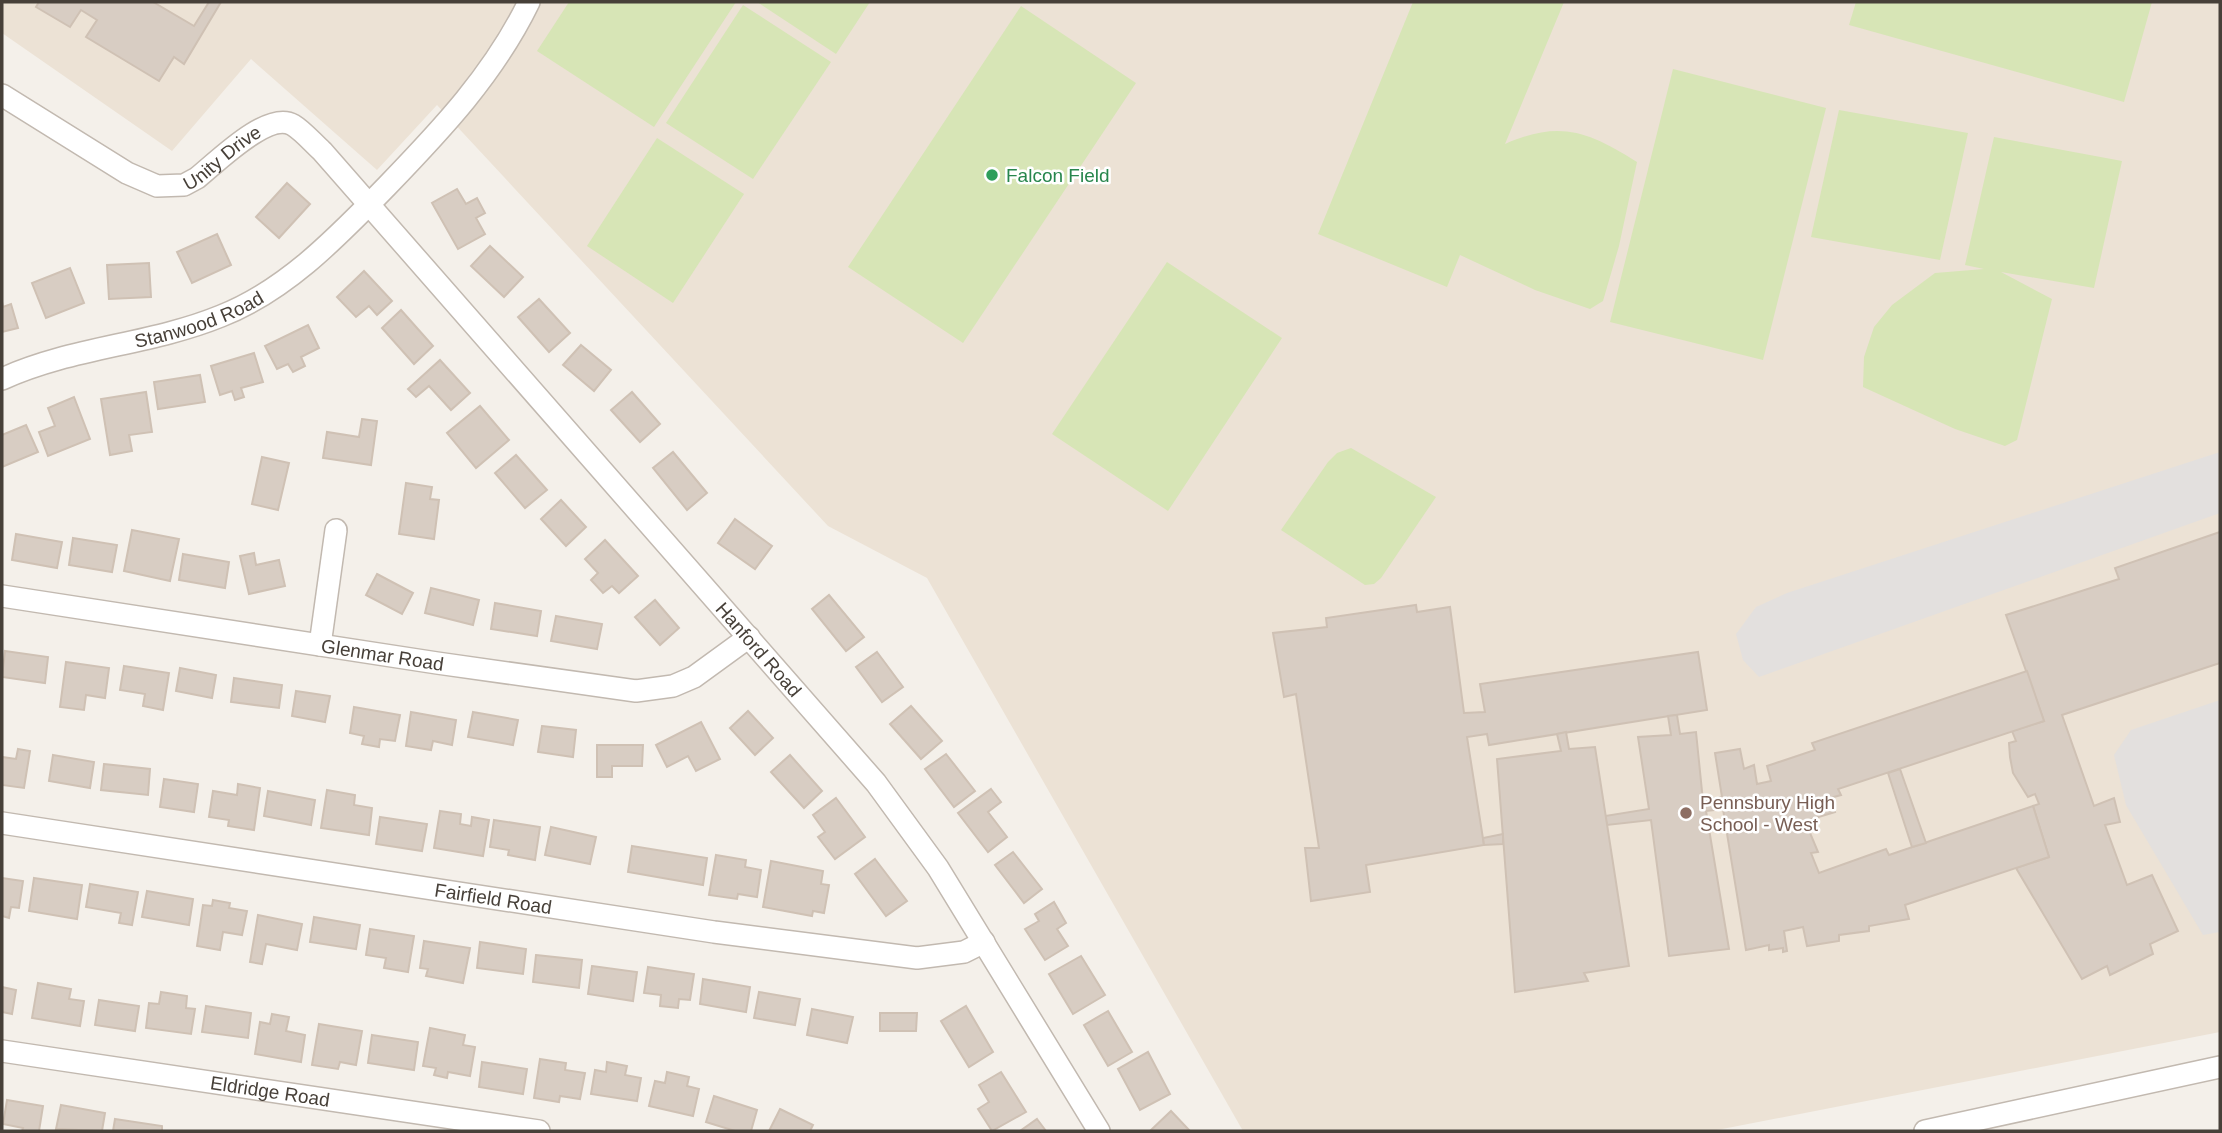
<svg xmlns="http://www.w3.org/2000/svg" width="2222" height="1133" font-family="Helvetica,sans-serif">
	<rect width="100%" height="100%" fill="#f4f0ea"/>
	<polygon fill="#ece2d5" points="2,2 2220,2 2220,1032 1712,1131 1243,1131 927,578 828,526 437,105 377,170 251,59 172,151 2,33"/>
	<g fill="#d7e5b6">
		<polygon points="569,2 736,2 654,127 537,51"/>
		<polygon points="757,2 870,2 836,54"/>
		<path d="M1413,2H1564L1505,144C1559,120 1588,131 1637,162L1619,246L1603,301L1590,309L1535,290L1460,255L1447,287L1318,234Z"/>
		<polygon points="1856,2 2152,2 2124,102 1849,25"/>
		<polygon points="743,5 831,62 753,179 666,123"/>
		<polygon points="1021,6 1136,83 963,343 848,267"/>
		<polygon points="1673,69 1826,108 1763,360 1610,322"/>
		<polygon points="1839,110 1968,133 1940,260 1811,237"/>
		<polygon points="1994,137 2122,161 2094,288 2001,272 2052,299 2017,440 2005,446 1955,429 1863,387 1864,357 1874,327 1892,305 1935,273 1984,269 1965,265"/>
		<polygon points="657,138 744,194 673,303 587,246"/>
		<polygon points="1167,262 1282,338 1168,511 1052,434"/>
		<polygon points="1351,448 1436,497 1381,578 1374,584 1365,585 1281,530 1328,462 1337,453"/>
	</g>
	<g fill="#e3e0de">
		<polygon points="2220,452 2220,513 1759,677 1743,660 1736,634 1756,607 1787,593"/>
		<polygon points="2220,700 2220,932 2203,935 2126,805 2114,755 2131,730"/>
	</g>
	<g fill="#d8cdc3" stroke="#cfc1b4" stroke-width="2">
		<polygon points="39,2 153,2 194,26 209,2 221,2 184,64 174,57 159,81 86,37 97,20 81,10 70,27 36,7"/>
		<polygon points="287,183 310,204 279,238 256,217"/>
		<polygon points="457,189 466,204 477,198 485,213 476,218 485,234 458,249 432,203"/>
		<polygon points="217,234 231,265 192,283 177,252"/>
		<polygon points="490,246 523,277 504,297 471,266"/>
		<polygon points="149,263 151,297 109,299 107,265"/>
		<polygon points="70,268 84,303 46,318 32,283"/>
		<polygon points="364,271 392,301 377,315 369,306 356,317 337,297"/>
		<polygon points="539,299 570,333 549,352 518,317"/>
		<polygon points="2,302 3,307 11,304 18,328 2,332"/>
		<polygon points="401,310 433,346 414,364 382,328"/>
		<polygon points="308,325 319,348 301,357 305,366 293,372 288,364 277,369 265,346"/>
		<polygon points="581,345 611,370 594,391 563,365"/>
		<polygon points="254,353 263,382 241,388 244,397 235,400 232,391 220,395 211,366"/>
		<polygon points="440,360 470,393 451,410 429,386 416,397 408,389"/>
		<polygon points="200,375 205,402 158,409 154,382"/>
		<polygon points="146,392 152,432 129,435 132,451 110,455 101,399"/>
		<polygon points="632,392 660,424 640,442 611,410"/>
		<polygon points="74,397 90,439 48,456 39,432 55,426 48,408"/>
		<polygon points="480,406 509,440 476,468 447,433"/>
		<polygon points="362,419 377,421 371,465 323,458 327,432 359,437"/>
		<polygon points="26,425 38,452 2,467 2,435"/>
		<polygon points="673,452 707,493 687,510 653,468"/>
		<polygon points="516,455 547,490 525,508 495,473"/>
		<polygon points="262,457 289,463 278,510 252,504"/>
		<polygon points="406,483 432,487 430,499 439,500 434,539 399,534"/>
		<polygon points="561,500 586,527 566,546 541,519"/>
		<polygon points="735,519 772,546 755,569 718,543"/>
		<polygon points="132,530 179,539 170,581 124,571"/>
		<polygon points="2220,532 2220,663 2062,715 2094,806 2114,798 2120,822 2105,825 2127,885 2152,875 2178,931 2150,944 2153,954 2110,975 2107,966 2082,979 2016,868 2049,857 2033,806 2039,804 2035,794 2028,797 2013,773 2010,757 2009,743 2016,741 2012,731 2044,721 2006,615 2119,579 2115,568"/>
		<polygon points="16,534 62,542 57,568 12,560"/>
		<polygon points="73,538 117,545 112,572 69,565"/>
		<polygon points="605,540 638,576 619,593 612,586 603,593 591,580 598,573 585,559"/>
		<polygon points="254,553 256,565 279,560 285,586 249,594 240,556"/>
		<polygon points="183,554 229,562 225,588 179,580"/>
		<polygon points="377,574 413,593 402,614 366,595"/>
		<polygon points="431,588 479,600 473,625 425,613"/>
		<polygon points="829,595 864,637 846,651 812,609"/>
		<polygon points="655,600 679,628 660,645 635,617"/>
		<polygon points="495,603 541,611 537,636 491,629"/>
		<polygon points="1416,605 1417,612 1450,607 1464,713 1485,712 1480,684 1698,652 1707,710 1489,745 1487,734 1467,737 1484,845 1366,865 1370,892 1311,901 1305,848 1319,848 1296,694 1284,697 1273,633 1327,627 1326,618"/>
		<polygon points="556,616 602,624 597,649 551,641"/>
		<polygon points="5,651 48,657 45,683 2,677"/>
		<polygon points="877,652 903,687 882,702 856,667"/>
		<polygon points="66,662 109,668 105,698 86,695 84,710 60,707"/>
		<polygon points="124,666 169,673 163,710 143,706 145,694 120,690"/>
		<polygon points="180,668 216,675 212,698 176,691"/>
		<polygon points="2027,671 2044,721 1838,789 1841,795 1830,798 1835,812 1805,821 1818,852 1811,853 1819,873 1886,849 1889,855 2033,806 2049,857 1905,905 1909,919 1869,926 1869,931 1839,935 1839,941 1807,946 1803,927 1784,931 1787,951 1783,952 1783,948 1769,950 1769,945 1746,950 1723,809 1706,811 1729,949 1669,956 1651,820 1607,825 1605,816 1649,809 1638,737 1671,735 1668,716 1677,715 1680,734 1696,732 1703,801 1722,797 1715,753 1740,749 1744,769 1754,765 1757,784 1771,781 1767,766 1815,750 1812,743"/>
		<polygon points="234,678 282,685 279,708 231,702"/>
		<polygon points="296,691 330,696 325,722 292,716"/>
		<polygon points="911,706 942,741 921,759 890,724"/>
		<polygon points="354,707 400,715 395,741 380,739 379,747 362,744 364,736 350,733"/>
		<polygon points="748,711 773,738 755,755 730,728"/>
		<polygon points="411,712 456,720 452,745 433,741 431,750 406,746"/>
		<polygon points="473,712 518,720 513,745 468,737"/>
		<polygon points="701,722 720,759 696,771 688,756 667,767 656,745"/>
		<polygon points="542,726 576,730 573,757 538,752"/>
		<polygon points="1566,732 1569,749 1595,747 1629,966 1584,973 1588,981 1515,992 1497,759 1561,751 1557,734"/>
		<polygon points="597,745 643,745 642,766 612,766 612,777 597,777"/>
		<polygon points="18,749 30,751 24,788 2,785 2,757 16,759"/>
		<polygon points="946,754 975,791 954,807 925,769"/>
		<polygon points="53,755 94,762 90,788 49,781"/>
		<polygon points="790,755 822,791 804,808 771,772"/>
		<polygon points="104,764 150,769 148,795 101,790"/>
		<polygon points="1900,769 1926,843 1912,847 1888,773"/>
		<polygon points="164,779 198,784 194,812 160,807"/>
		<polygon points="238,784 260,788 254,830 228,826 229,820 209,817 213,791 237,795"/>
		<polygon points="991,789 1001,802 988,812 1007,837 988,852 958,813"/>
		<polygon points="327,790 355,795 354,805 372,808 369,835 321,828"/>
		<polygon points="268,791 315,800 311,825 264,816"/>
		<polygon points="836,798 865,837 835,859 818,837 825,832 813,815"/>
		<polygon points="440,811 461,814 460,824 471,826 472,817 489,820 483,856 434,848"/>
		<polygon points="380,817 427,824 422,851 376,844"/>
		<polygon points="494,820 540,827 535,860 508,855 509,850 490,847"/>
		<polygon points="551,827 596,837 590,864 545,855"/>
		<polygon points="1503,834 1503,844 1484,845 1483,838"/>
		<polygon points="632,846 707,858 703,885 628,872"/>
		<polygon points="1013,852 1042,889 1024,903 995,865"/>
		<polygon points="716,855 746,860 745,867 761,870 757,897 738,894 737,899 709,895"/>
		<polygon points="875,859 907,901 886,916 855,874"/>
		<polygon points="771,861 823,871 821,884 829,885 824,913 813,911 812,916 763,907"/>
		<polygon points="2,878 23,881 19,908 11,907 9,918 2,916"/>
		<polygon points="34,878 82,885 77,919 29,911"/>
		<polygon points="90,884 138,892 132,925 119,923 121,913 86,907"/>
		<polygon points="147,891 193,899 189,925 142,917"/>
		<polygon points="213,900 230,903 229,908 247,911 242,935 223,932 220,950 197,946 203,905 212,906"/>
		<polygon points="1054,902 1066,923 1057,929 1068,946 1045,960 1025,929 1039,921 1035,914"/>
		<polygon points="258,915 302,924 297,950 266,944 262,964 250,962"/>
		<polygon points="314,917 360,925 356,949 310,942"/>
		<polygon points="370,929 414,936 408,972 384,968 386,958 366,955"/>
		<polygon points="424,941 470,948 463,983 426,976 428,969 420,968"/>
		<polygon points="480,942 526,949 523,974 477,968"/>
		<polygon points="536,955 582,960 579,988 533,982"/>
		<polygon points="1081,956 1105,995 1073,1014 1049,974"/>
		<polygon points="592,966 637,972 633,1001 588,994"/>
		<polygon points="648,967 694,974 690,1000 679,999 678,1008 660,1006 661,995 644,993"/>
		<polygon points="703,979 750,987 746,1012 700,1004"/>
		<polygon points="38,983 71,989 69,999 84,1001 80,1026 32,1018"/>
		<polygon points="2,987 16,990 12,1014 2,1012"/>
		<polygon points="161,992 187,996 186,1008 195,1009 191,1034 146,1028 149,1003 159,1004"/>
		<polygon points="759,992 800,999 795,1025 754,1018"/>
		<polygon points="99,1000 139,1006 135,1031 95,1025"/>
		<polygon points="206,1006 251,1013 248,1038 202,1032"/>
		<polygon points="966,1006 993,1052 969,1067 941,1021"/>
		<polygon points="812,1009 853,1017 847,1043 807,1035"/>
		<polygon points="1108,1011 1132,1052 1108,1066 1084,1025"/>
		<polygon points="880,1013 917,1013 916,1031 880,1031"/>
		<polygon points="272,1014 289,1017 286,1031 305,1035 301,1062 255,1054 260,1022 270,1024"/>
		<polygon points="319,1024 362,1031 356,1065 340,1062 338,1069 312,1065"/>
		<polygon points="430,1028 465,1035 463,1045 475,1047 470,1076 448,1072 447,1078 434,1075 436,1068 423,1066"/>
		<polygon points="372,1035 418,1042 414,1070 368,1063"/>
		<polygon points="1148,1052 1170,1094 1140,1110 1118,1069"/>
		<polygon points="540,1059 566,1063 565,1070 585,1073 580,1099 560,1096 559,1102 534,1098"/>
		<polygon points="482,1062 527,1069 523,1094 479,1087"/>
		<polygon points="607,1062 627,1066 625,1075 641,1078 637,1101 591,1094 595,1070 606,1072"/>
		<polygon points="667,1072 689,1077 687,1086 699,1089 693,1116 649,1106 655,1081 665,1083"/>
		<polygon points="1001,1072 1026,1112 992,1131 978,1109 989,1102 979,1085"/>
		<polygon points="714,1096 757,1110 751,1131 735,1131 706,1122"/>
		<polygon points="7,1100 43,1106 39,1131 22,1131 23,1128 3,1124"/>
		<polygon points="61,1105 105,1113 102,1131 56,1129"/>
		<polygon points="780,1109 813,1125 810,1131 769,1131"/>
		<polygon points="1171,1111 1190,1131 1152,1131 1151,1130"/>
		<polygon points="115,1119 162,1126 162,1131 113,1131"/>
		<polygon points="1037,1119 1046,1131 1020,1131"/>
	</g>
	<g fill="none" stroke-linecap="round" stroke-linejoin="round">
		<g stroke="#c2b9b0" stroke-width="24">
			<g id="minor">
				<path id="s1" d="M2,95L127,173L157,186L184,185L197,178C216,163 268,110 293,125C303,131 313,143 322,151L876,783L938,868L1099,1131"/>
				<path id="s2" d="M2,379C72,347 150,345 221,316C287,290 338,236 387,186C442,129 494,74 529,2"/>
				<path id="s3" d="M2,596L437,663L636,691L673,686L694,677L749,637"/>
				<polyline points="320,645 336,530"/>
				<path id="s4" d="M2,823L714,932L917,958L964,952L984,942"/>
				<path id="s5" d="M2,1051L539,1131"/>
				<polyline points="1925,1131 2220,1067"/>
			</g>
		</g>
		<use href="#minor" stroke="#fff" stroke-width="21"/>
	</g>
	<circle fill="#2e9e5b" stroke="#fff" stroke-width="2.5" cx="992" cy="175" r="7"/>
	<circle fill="#8d6e63" stroke="#fff" stroke-width="2.5" cx="1686" cy="813" r="7"/>
	<g text-anchor="middle" stroke-width="5" stroke-linejoin="round" paint-order="stroke">
		<g font-size="19" fill="#474039" stroke="#fff">
			<text dy="7" stroke="none"><textPath href="#s1" startOffset="254">Unity Drive</textPath></text>
			<text dy="7" stroke="none"><textPath href="#s2" startOffset="206">Stanwood Road</textPath></text>
			<text dy="7" stroke="none"><textPath href="#s1" startOffset="1038">Hanford Road</textPath></text>
			<text dy="7" stroke="none"><textPath href="#s3" startOffset="385">Glenmar Road</textPath></text>
			<text dy="7" stroke="none"><textPath href="#s4" startOffset="497">Fairfield Road</textPath></text>
			<text dy="7" stroke="none"><textPath href="#s5" startOffset="271">Eldridge Road</textPath></text>
		</g>
		<g font-size="19" fill="#27864d" stroke="#fff" text-anchor="start">
			<text x="1006" y="182">Falcon Field</text>
		</g>
		<g font-size="19" fill="#785e54" stroke="#fff" text-anchor="start">
			<text x="1700" y="809">Pennsbury High<tspan x="1700" dy="22">School - West</tspan></text>
		</g>
	</g>
	<rect width="2222" height="1133" fill="none" stroke="#474039" stroke-width="7"/>
</svg>
